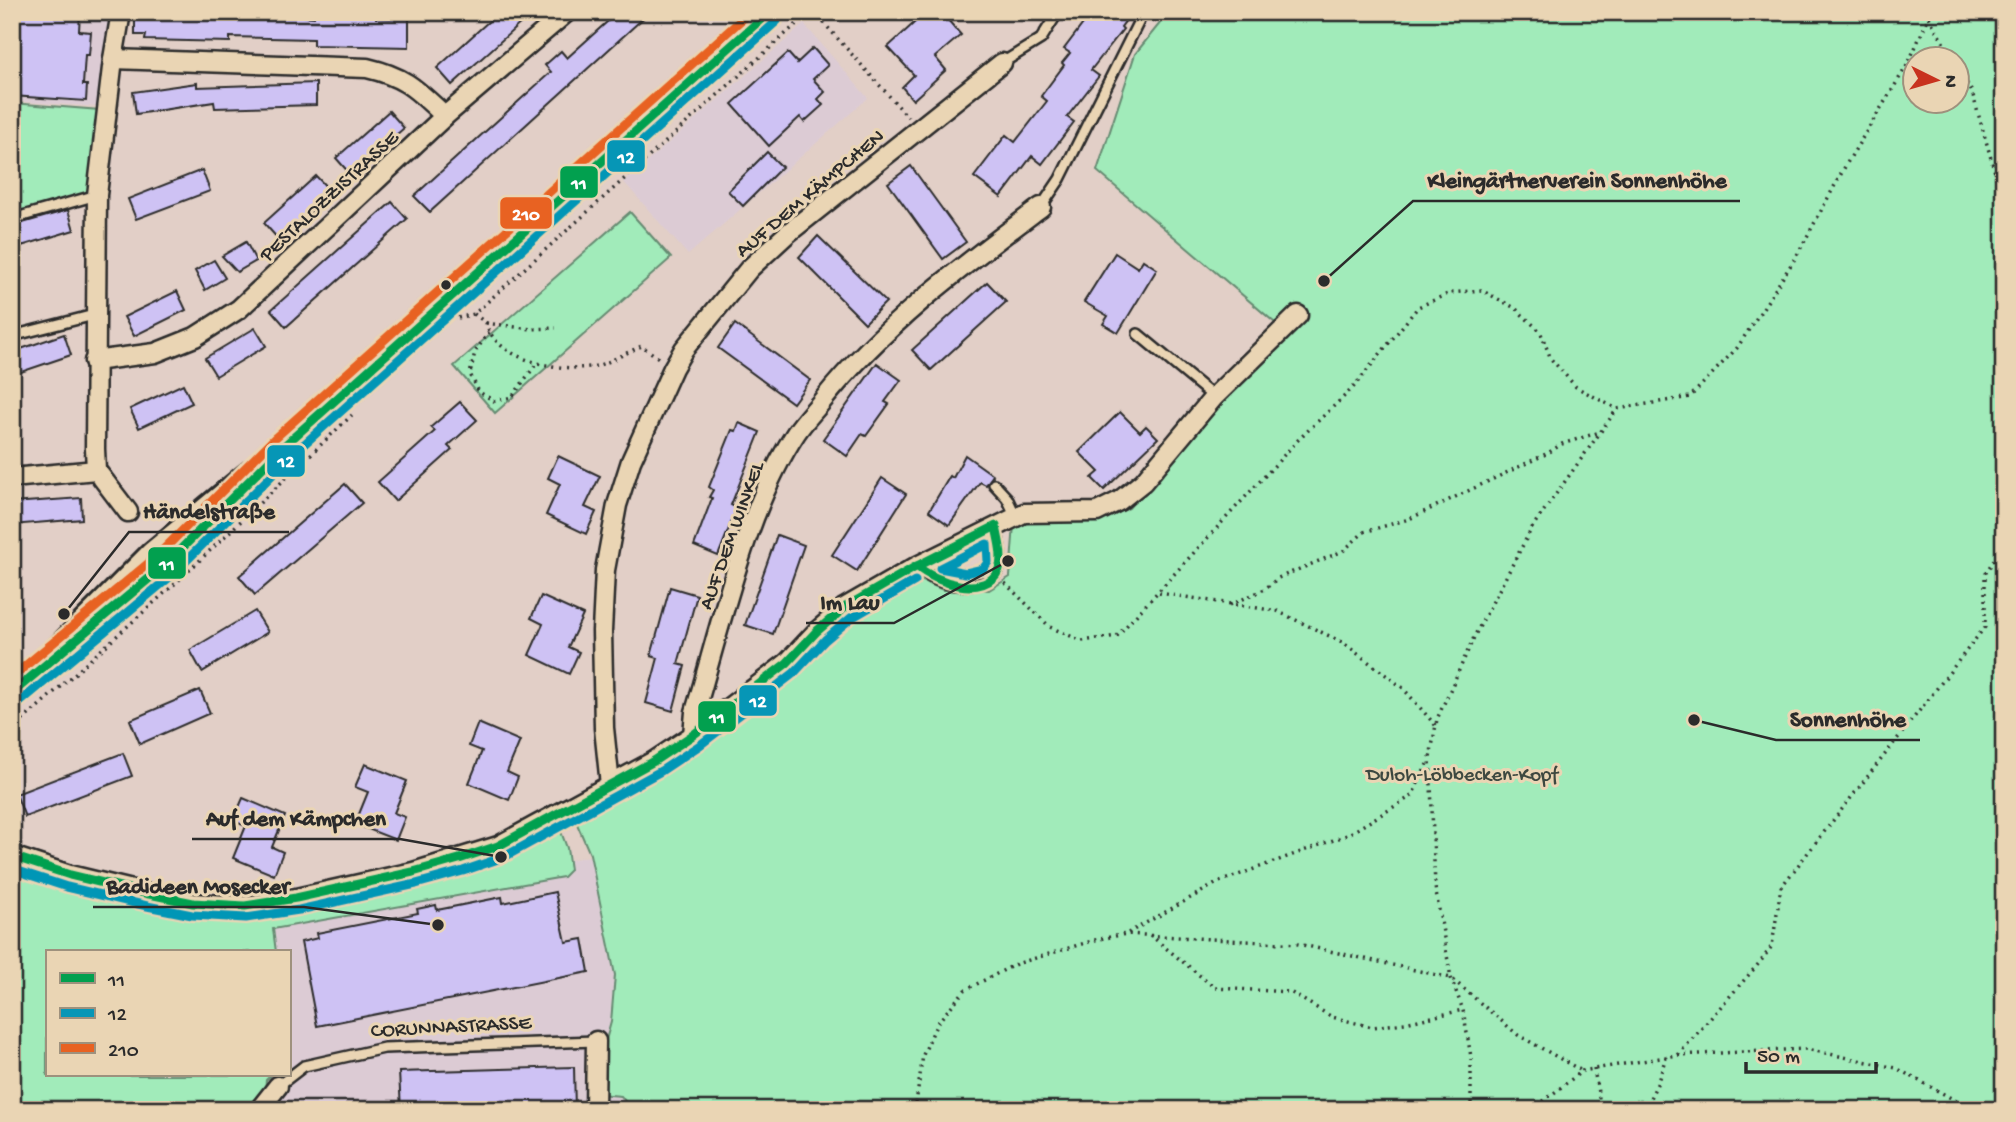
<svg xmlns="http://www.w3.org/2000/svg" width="2016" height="1122" font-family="'Gochi Hand',sans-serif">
	<rect width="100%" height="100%" fill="#e2cfc7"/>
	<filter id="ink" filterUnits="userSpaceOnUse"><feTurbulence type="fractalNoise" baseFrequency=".0143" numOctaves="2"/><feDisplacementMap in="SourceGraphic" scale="14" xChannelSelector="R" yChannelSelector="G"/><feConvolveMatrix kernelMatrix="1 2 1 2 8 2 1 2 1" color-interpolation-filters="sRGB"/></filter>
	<g filter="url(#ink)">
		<g fill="#dccbd4">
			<polygon points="12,12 112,12 100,107 12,101"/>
			<polygon points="804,24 868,98 688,255 624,182"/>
			<polygon points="590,856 615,975 615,988 611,1022 606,1040 600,1094 621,1096 632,1110 251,1110 271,1075 289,1075 289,952 276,952 271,919"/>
		</g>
		<g fill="#a1ebba" stroke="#668b72" stroke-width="2" fill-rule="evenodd">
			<path d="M1169,12H2004V1110H632L621,1096L599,1094L606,1040L611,1022L615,975L590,854L571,810L698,738L847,610L907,574L943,590H989L1010,577L1014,524L1107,518L1129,508L1281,328L1097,171L1135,54ZM1914,60H1956V102H1914Z"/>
			<polygon points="12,103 100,110 93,192 12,215"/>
			<polygon points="630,212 671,258 495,413 454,366"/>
			<polygon points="553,828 560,829 567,848 570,870 563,877 273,929 276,952 47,952 47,1075 271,1075 266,1080 265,1091 251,1110 12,1110 12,859 246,912"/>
		</g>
		<g fill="#cec2f4" stroke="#2b2b2b" stroke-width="2">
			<polygon points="12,12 80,12 79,31 91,32 89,55 85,55 83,85 87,85 86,101 12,96"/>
			<polygon points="251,12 314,17 314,12 376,12 376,18 409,19 409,47 313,45 313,39 230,37 230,42 145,40 146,35 135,35 135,17 230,19 230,14 251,15"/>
			<polygon points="499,12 533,12 452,85 437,68"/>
			<polygon points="618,12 650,12 430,212 414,196 551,72 545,65 561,51 567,58"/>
			<polygon points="926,12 941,12 961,35 935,57 946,70 913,100 902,87 914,75 888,47"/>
			<polygon points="1092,12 1132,12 1121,27 1123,29 1091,70 1099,76 1067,117 1074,122 1042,164 1032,156 1001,197 974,177 1006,135 1015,142 1047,101 1041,96 1064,65 1062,63 1070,53 1064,49"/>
			<polygon points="813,48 828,65 813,79 825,92 818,99 823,105 804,122 800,117 769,146 732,104 788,53 797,63"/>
			<polygon points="197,83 197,87 316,83 316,105 215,108 214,102 136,114 133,92"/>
			<polygon points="389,111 404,128 351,175 336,158"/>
			<polygon points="767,152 782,167 743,206 728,191"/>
			<polygon points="911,166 966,242 943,259 888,183"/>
			<polygon points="202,170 210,191 136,219 128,199"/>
			<polygon points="316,176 332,193 279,240 264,223"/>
			<polygon points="392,202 407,219 286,327 271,310"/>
			<polygon points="68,210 74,230 18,247 12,226"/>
			<polygon points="818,236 886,302 865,323 799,257"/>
			<polygon points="246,242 256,261 237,272 222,256"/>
			<polygon points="1115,253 1138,268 1143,260 1157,269 1118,333 1103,324 1108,316 1084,302"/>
			<polygon points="214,260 225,278 205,290 195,271"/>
			<polygon points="987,282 1006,302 931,370 912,350"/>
			<polygon points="177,291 186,310 134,336 124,317"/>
			<polygon points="735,324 810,380 793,403 718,348"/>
			<polygon points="255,328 266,346 216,376 205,358"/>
			<polygon points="64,334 71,355 15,374 12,364 12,352"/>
			<polygon points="877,363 901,380 885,402 889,404 866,436 862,434 847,456 823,439"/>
			<polygon points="183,384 192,403 139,428 130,409"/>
			<polygon points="460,402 477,420 448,446 452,450 395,501 378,482 435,431 431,427"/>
			<polygon points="1120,412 1140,432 1146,426 1158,438 1104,490 1092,478 1099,472 1079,452"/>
			<polygon points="739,423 760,432 731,505 737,508 718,556 694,546 712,498 709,497 713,490 709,487 732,430 736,431"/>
			<polygon points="965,455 993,475 986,485 980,482 949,525 929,511 950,476 953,478"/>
			<polygon points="558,456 600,476 585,507 596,512 586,534 546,515 560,484 548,478"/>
			<polygon points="882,478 906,494 857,571 832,555"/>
			<polygon points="345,484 362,503 255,595 239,576"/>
			<polygon points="81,498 82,519 12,525 12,503"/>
			<polygon points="777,535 804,545 773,634 745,625"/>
			<polygon points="670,587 697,595 678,664 685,666 673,711 646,703 658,658 651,656"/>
			<polygon points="541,596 583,615 568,647 579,652 569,674 529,655 543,624 531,618"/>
			<polygon points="255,611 268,632 202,672 190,650"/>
			<polygon points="200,690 210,713 140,744 130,720"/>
			<polygon points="478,723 520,741 507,772 518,777 509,800 469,783 482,751 469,746"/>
			<polygon points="123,753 132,776 25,817 16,794"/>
			<polygon points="365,764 407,781 394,813 405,817 396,840 355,824 368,792 355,787"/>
			<polygon points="243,798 285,816 272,847 283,852 274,875 233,858 246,826 233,821"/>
			<polygon points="555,892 566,942 583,939 589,972 317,1026 301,942 318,938 317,933 418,913 417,909 436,905 437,910 502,897 503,903"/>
			<polygon points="574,1067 575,1110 401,1110 399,1072"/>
		</g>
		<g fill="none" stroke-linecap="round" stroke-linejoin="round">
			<g stroke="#2b2b2b" stroke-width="14">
				<g id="service">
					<polyline points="1002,63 1041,39 1058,12"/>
					<polyline points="1041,207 1060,179 1139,21"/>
					<polyline points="12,219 97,195"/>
					<polyline points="1138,334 1214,397"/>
					<polyline points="12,336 94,315"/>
					<polyline points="994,484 1007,498 1016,517"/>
					<path d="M917,566C922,571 928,576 934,579C950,587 984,590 996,574C1005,563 998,539 996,526"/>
					<polyline points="278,1086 304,1066 384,1048 596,1041"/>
				</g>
			</g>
			<g stroke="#2b2b2b" stroke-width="23">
				<g id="minor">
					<polyline points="121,12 113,59 97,195 95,449 96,470 128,512"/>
					<path d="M113,59L367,68C406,77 417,90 445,116"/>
					<polyline points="94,361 155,353 195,337 239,309 445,116 567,12"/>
					<polyline points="12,478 96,470"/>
					<path d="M693,735L695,712C721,625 746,509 796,433C804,421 814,411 823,400C884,324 964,265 1041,207"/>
					<polyline points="610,785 604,728 602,631 605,570 617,505 631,461 673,368 684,349 749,269 788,233 1002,63"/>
					<polyline points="12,856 70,875 149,894 193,903 245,906 296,898 413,872 498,846 654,761 693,735 787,663 817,631 844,608 917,566 1024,513 1097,512 1119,501 1143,482 1214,397 1298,315"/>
					<polyline points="259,1110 278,1086"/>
					<polyline points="595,1110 596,1041"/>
				</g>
			</g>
			<g stroke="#2b2b2b" stroke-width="30">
				<g id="secondary">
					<polyline points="33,675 153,554 284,446 769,12"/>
					<polyline points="12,693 44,666"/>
				</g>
			</g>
			<g stroke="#2b2b2b" stroke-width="3.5" stroke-dasharray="2 5" stroke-linecap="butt">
				<polyline points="814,12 908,117"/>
				<polyline points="1929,17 1953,60"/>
				<polyline points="1956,65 1972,92 2004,204"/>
				<path d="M474,314L486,323C496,361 563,373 596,366C611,362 627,352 642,346L660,359"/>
				<polyline points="458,318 474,314 810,12"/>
				<polyline points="486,323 531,329 556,328"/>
				<polyline points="489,332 475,352 470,374 479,392 494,401 512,397 537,363"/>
				<polyline points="165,568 178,581"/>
				<polyline points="1005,583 1050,627 1082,641 1117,636 1298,440 1352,389 1418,307 1450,293 1481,290 1515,308 1540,331 1551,359 1576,387 1617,409 1690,397 1737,348 1796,257 1847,163 1908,64 1931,12"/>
				<polyline points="1159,593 1277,611 1342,642 1402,687 1436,726"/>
				<polyline points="1230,605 1265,589 1278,578 1343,551 1364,532 1409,519 1548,453 1562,444 1600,432"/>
				<polyline points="12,730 178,581 352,415"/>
				<polyline points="1128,933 1219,882 1347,835 1412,796 1429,760"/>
				<polyline points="1150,935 1215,988 1290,992 1332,1017 1372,1027 1405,1023 1463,1010"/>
				<polyline points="1678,1055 1806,1049 1896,1068 1973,1110"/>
				<polyline points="1594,1069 1601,1110"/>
				<polyline points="915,1110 923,1055 937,1023 965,990 1016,964 1095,940 1126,934 1298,944 1451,978 1518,1035 1582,1071"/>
				<polyline points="1471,1110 1471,1057 1463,1010 1451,978 1435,887 1430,758 1437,719 1475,635 1533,526 1617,409"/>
				<polyline points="1532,1110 1582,1071 1678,1055 1761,961 1772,946 1781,887 1985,627 1985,574 2004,544"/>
				<polyline points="1644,1110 1657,1084 1666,1057"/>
			</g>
			<use href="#service" stroke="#ead5b4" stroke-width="9"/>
			<use href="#minor" stroke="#ead5b4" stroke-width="18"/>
			<use href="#secondary" stroke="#ead5b4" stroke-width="24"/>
			<g stroke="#ead5b4" stroke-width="14">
				<g id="bus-1">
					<path d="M996,526C998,539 1004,556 999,569C986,600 934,582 917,566Z"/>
					<polyline points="12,693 164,566 284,446 769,12"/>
					<polyline points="12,856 70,875 149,894 193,903 245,906 296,898 413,872 459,859 498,846 654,761 693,735 787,663 817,631 844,608 917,566"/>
				</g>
			</g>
			<g stroke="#ead5b4" stroke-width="14">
				<g id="bus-2">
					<polygon points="987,544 988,562 983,569 966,573 940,568"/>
					<polyline points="20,702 172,575 292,455 777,21"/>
					<polyline points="12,869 67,887 147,906 192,915 246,918 299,910 416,884 463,871 504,857 661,771 700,745 794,673 825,640 851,618 915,581"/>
				</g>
			</g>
			<g stroke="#ead5b4" stroke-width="14">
				<polyline id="bus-3" points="12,677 156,557 276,437 750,12"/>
			</g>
			<use href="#bus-1" stroke="#02a04f" stroke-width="9"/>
			<use href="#bus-2" stroke="#0696b6" stroke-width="9"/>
			<use href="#bus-3" stroke="#e86222" stroke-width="9"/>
		</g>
	</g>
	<circle fill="#2b2b2b" stroke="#ead5b4" stroke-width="2.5" cx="446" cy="285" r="6"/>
	<g text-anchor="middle" stroke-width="6" stroke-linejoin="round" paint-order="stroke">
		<g font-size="21" fill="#2b2b2b" stroke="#ead5b4">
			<text transform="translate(809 192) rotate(-40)" y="7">AUF DEM KÄMPCHEN</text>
			<text transform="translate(328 195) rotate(-43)" y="7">PESTALOZZISTRASSE</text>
			<text transform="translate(730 535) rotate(-70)" y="7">AUF DEM WINKEL</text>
			<text transform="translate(451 1025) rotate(-3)" y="7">CORUNNASTRASSE</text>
		</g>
		<g font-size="21" fill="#3d4840" stroke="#ead5b4">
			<text x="1462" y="780">Duloh-Löbbecken-Kopf</text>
		</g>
	</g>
	<path fill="none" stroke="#2b2b2b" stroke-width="2.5" d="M1324 281L1413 201H1740M64 614L129 532H289M1008 561L894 623H806M1694 720L1776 740H1920M501 857L400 839H192M438 925L304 907H93"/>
	<g fill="#2b2b2b" stroke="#ead5b4" stroke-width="2.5">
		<circle cx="1324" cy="281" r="7"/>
		<circle cx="64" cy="614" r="7"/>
		<circle cx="1008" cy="561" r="7"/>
		<circle cx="1694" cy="720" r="7"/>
		<circle cx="501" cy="857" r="7"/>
		<circle cx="438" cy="925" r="7"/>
	</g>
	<g font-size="23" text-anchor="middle" font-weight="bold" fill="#2b2b2b" stroke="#ead5b4" stroke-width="6" stroke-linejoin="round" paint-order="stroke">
		<text x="1577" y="187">Kleingärtnerverein Sonnenhöhe</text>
		<text x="209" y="518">Händelstraße</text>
		<text x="850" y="609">Im Lau</text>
		<text x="1848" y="726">Sonnenhöhe</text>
		<text x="296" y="825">Auf dem Kämpchen</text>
		<text x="198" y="893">Badideen Mosecker</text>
	</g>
	<g stroke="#ead5b4" stroke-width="2.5">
		<rect x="606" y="139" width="40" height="34" rx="7" fill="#0696b6"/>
		<rect x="559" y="165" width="40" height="34" rx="7" fill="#02a04f"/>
		<rect x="499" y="196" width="54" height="34" rx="7" fill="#e86222"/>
		<rect x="266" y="444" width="40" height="34" rx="7" fill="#0696b6"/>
		<rect x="147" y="546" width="40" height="34" rx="7" fill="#02a04f"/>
		<rect x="738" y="684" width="40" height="33" rx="7" fill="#0696b6"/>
		<rect x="697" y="700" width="40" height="33" rx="7" fill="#02a04f"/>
	</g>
	<g font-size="19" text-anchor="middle" font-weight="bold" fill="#fff">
		<text x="626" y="163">12</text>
		<text x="579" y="189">11</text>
		<text x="526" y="220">210</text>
		<text x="286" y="467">12</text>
		<text x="167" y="570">11</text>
		<text x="758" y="707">12</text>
		<text x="717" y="723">11</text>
	</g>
	<rect width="2016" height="1122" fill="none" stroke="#ead5b4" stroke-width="42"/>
	<rect x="21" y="21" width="1974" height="1080" fill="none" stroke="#2b2b2b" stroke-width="2.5" filter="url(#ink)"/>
	<rect x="46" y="950" width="245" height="126" fill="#ead5b4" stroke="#9e917d" stroke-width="2"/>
	<rect x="60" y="973" width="35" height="10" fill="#02a04f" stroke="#9e917d" stroke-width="2"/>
	<text x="108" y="986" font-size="21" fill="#2b2b2b">11</text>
	<rect x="60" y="1008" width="35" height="10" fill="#0696b6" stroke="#9e917d" stroke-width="2"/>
	<text x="108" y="1020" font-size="21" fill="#2b2b2b">12</text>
	<rect x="60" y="1043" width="35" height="10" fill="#e86222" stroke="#9e917d" stroke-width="2"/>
	<text x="108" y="1056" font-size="21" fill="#2b2b2b">210</text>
	<g transform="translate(1936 80) rotate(95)"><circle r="33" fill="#ead5b4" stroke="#9e917d" stroke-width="2"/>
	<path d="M0-5L12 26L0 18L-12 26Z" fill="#c8321e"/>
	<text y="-10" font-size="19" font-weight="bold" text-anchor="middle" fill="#2b2b2b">N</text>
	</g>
	<path d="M1746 1062v10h130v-10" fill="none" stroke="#2b2b2b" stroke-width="3.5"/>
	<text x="1757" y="1062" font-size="21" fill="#2b2b2b" stroke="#ead5b4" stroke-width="5" paint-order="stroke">50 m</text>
</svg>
